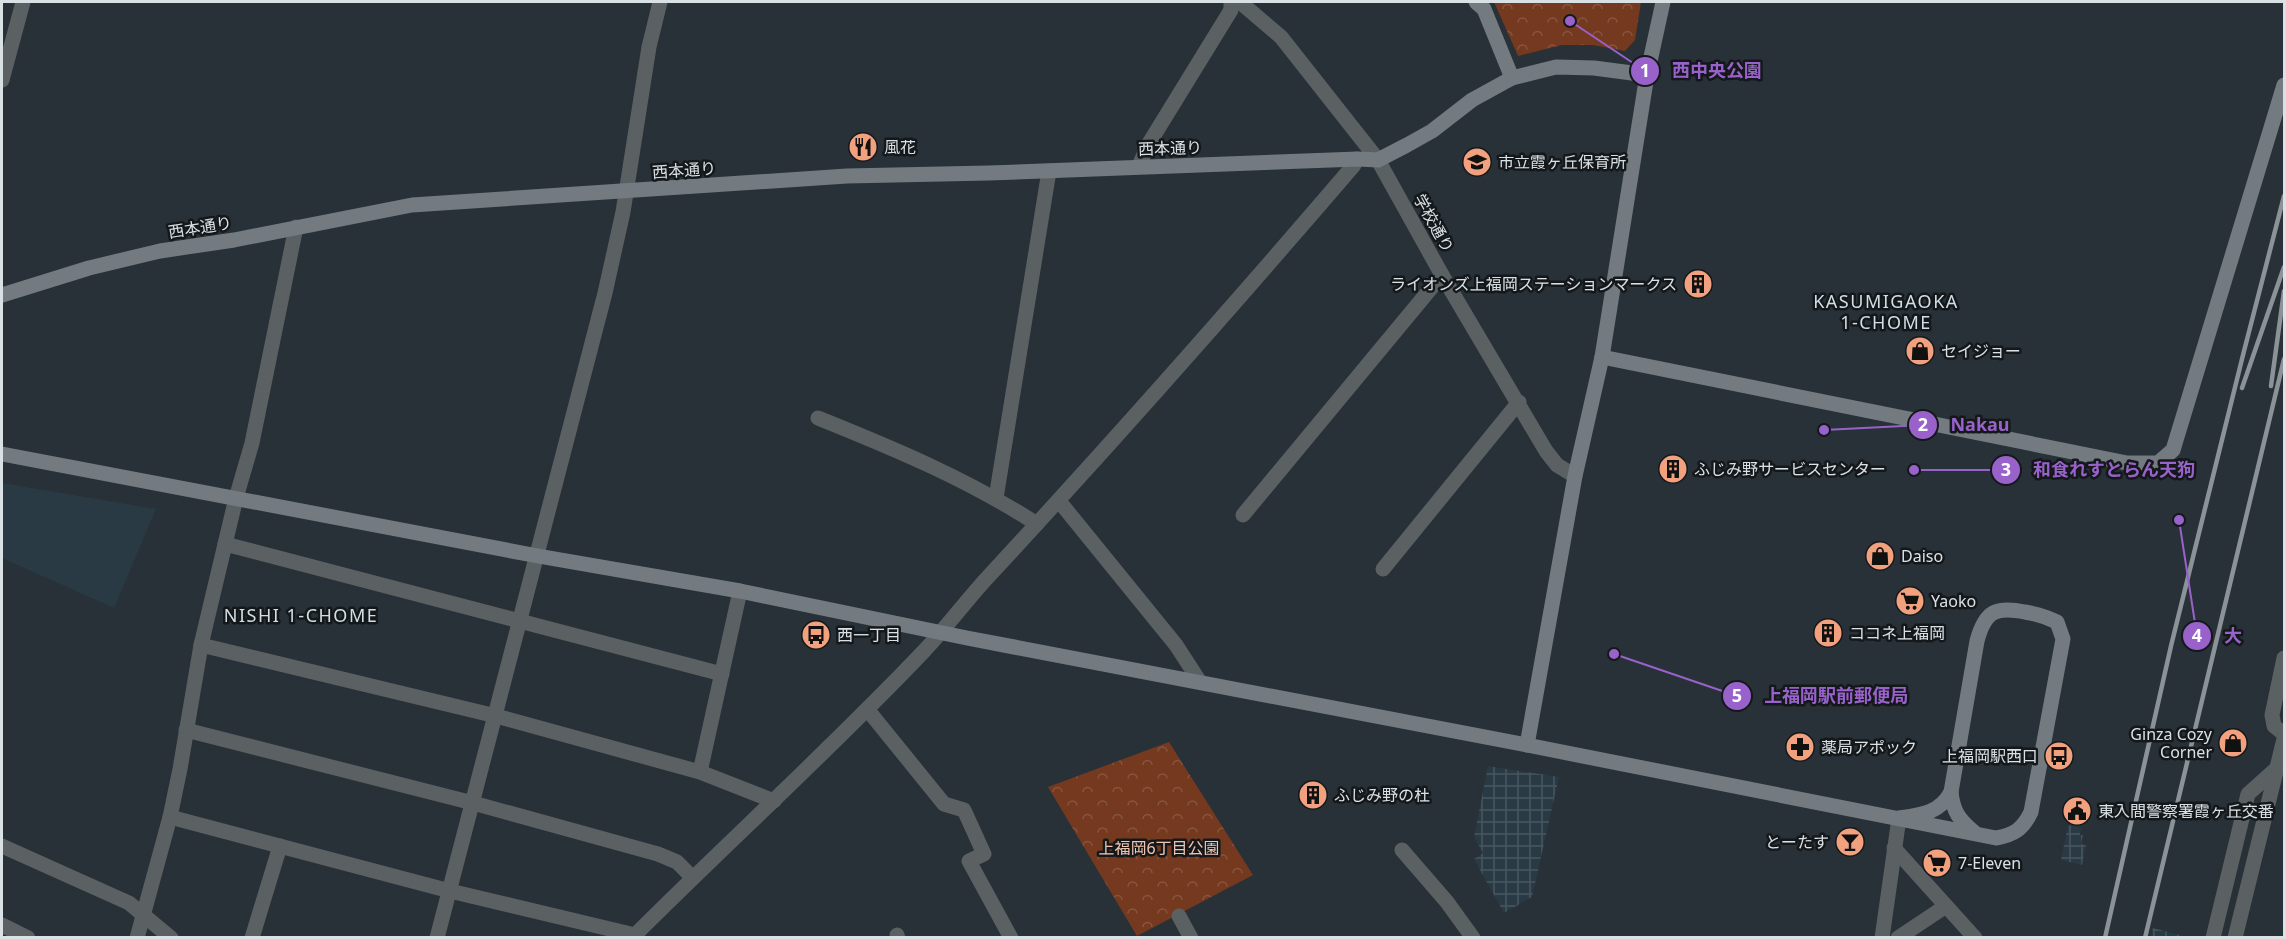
<svg xmlns="http://www.w3.org/2000/svg" width="2286" height="939" font-family="'Noto Sans','Noto Sans JP',sans-serif">
	<defs>
		<pattern id="industrial-grid" width="8" height="8" patternUnits="userSpaceOnUse" patternTransform="scale(1.5)"><rect width="8" height="8" fill="#293a44"/><path d="M0 4h8M4 0v8" fill="none" stroke="#47565f"/></pattern>
		<pattern id="park-crowns" width="20" height="18" patternUnits="userSpaceOnUse" patternTransform="scale(1.5)"><rect width="20" height="18" fill="#74391e"/><path d="M2 6a3 3 0 1 1 6 0M12 15a3 3 0 1 1 6 0" fill="none" stroke="#87553f"/></pattern>
	</defs>
	<rect width="100%" height="100%" fill="#273137"/>
	<polygon fill="#293a44" points="2,483 156,509 114,608 2,558"/>
	<g fill="url(#industrial-grid)">
		<polygon points="1488,766 1559,777 1532,897 1504,913 1474,859 1483,853 1474,837"/>
		<polygon points="2068,825 2081,828 2080,835 2083,835 2081,844 2086,845 2082,865 2061,860"/>
		<polygon points="2153,928 2187,937 2151,937"/>
	</g>
	<g fill="url(#park-crowns)">
		<polygon points="1494,2 1641,2 1635,40 1625,51 1593,45 1562,45 1518,56"/>
		<polygon points="1169,742 1253,875 1137,936 1048,787"/>
	</g>
	<g fill="none" stroke-linecap="round" stroke-linejoin="round">
		<g stroke="#5b6063" stroke-width="15">
			<polyline points="1240,2 1281,37 1378,160 1442,275 1546,451 1557,465 1575,476"/>
			<polyline points="2,80 23,2"/>
			<polyline points="1139,166 1148,145 1231,10 1231,2"/>
			<path d="M818,418C895,449 967,479 1037,524"/>
			<polyline points="996,498 1049,171"/>
			<polyline points="1059,501 1176,645 1200,682"/>
			<polyline points="1243,515 1442,275"/>
			<polyline points="225,544 722,674"/>
			<polyline points="1383,569 1519,402"/>
			<polyline points="201,645 496,716 700,772 774,801"/>
			<polyline points="2284,658 2272,715 2274,726 2284,734"/>
			<polyline points="867,709 944,804 964,810 984,854 969,861 1011,938"/>
			<polyline points="186,730 473,803 658,854 677,862 692,877"/>
			<polyline points="700,772 740,591"/>
			<polyline points="170,817 450,891 635,935"/>
			<polyline points="2,846 129,903 171,938"/>
			<polyline points="1894,848 1975,938"/>
			<polyline points="1402,850 1447,902 1473,938"/>
			<polyline points="1179,916 1191,938"/>
			<polyline points="2,925 28,938"/>
			<polyline points="897,935 898,938"/>
			<polyline points="137,938 170,817 180,769 201,645 236,498 252,443 296,227"/>
			<polyline points="252,938 280,846"/>
			<polyline points="437,938 605,293 623,212 649,47 660,2"/>
			<path d="M632,938C729,841 830,750 924,651C946,628 965,602 987,578C1112,443 1234,305 1354,165L1356,159"/>
			<polyline points="1882,938 1899,818"/>
			<polyline points="1898,938 1946,906"/>
			<polyline points="2213,938 2248,794 2277,768"/>
			<polyline points="2235,938 2284,739"/>
		</g>
		<g stroke="#737b80" stroke-width="15">
			<polyline points="1476,2 1484,9 1512,78"/>
			<polyline points="1663,2 1647,75 1602,357 2127,463 2158,463 2173,450 2284,85"/>
			<polyline points="2,295 89,268 160,251 234,240 412,205 847,176 989,173 1358,159 1378,160 1407,145 1432,131 1472,100 1512,78 1556,67 1594,68 1647,75"/>
			<path d="M2,454L538,556L740,591L967,638L1527,745L1996,838C2014,835 2023,829 2031,812L2063,639L2057,622C2047,617 2037,614 2025,612C1996,606 1985,611 1977,641L1951,792C1940,813 1921,815 1899,818"/>
			<polyline points="1527,745 1575,476 1602,357"/>
			<path d="M1951,792C1953,811 1959,820 1974,832"/>
		</g>
		<g stroke="#8b9398" stroke-width="4.5">
			<polyline points="2271,386 2284,291"/>
			<polyline points="2242,388 2284,267"/>
			<polyline points="2105,938 2171,646 2243,355 2284,196"/>
			<polyline points="2145,938 2284,359"/>
		</g>
	</g>
	<defs>
		<g id="restaurant-disc" transform="scale(1.5)"><circle r="9.5" fill="#f2a17e" stroke="#14181b"/><path d="M-5-6h1v4h1v-4h1v4h1v-4h1v5L-1.5 .5V6h-2V.5L-5-1ZM5-6V6H3V1.5H1.5Q1.5-4 5-6Z" fill="#111"/></g>
		<g id="school-disc" transform="scale(1.5)"><circle r="9.5" fill="#f2a17e" stroke="#14181b"/><path d="M0-5L7-2L0 1L-7-2ZM-4 1L0 2.5L4 1V4Q0 6-4 4Z" fill="#111"/></g>
		<g id="building-disc" transform="scale(1.5)"><circle r="9.5" fill="#f2a17e" stroke="#14181b"/><path d="M-4-6H4V6H1V3H-1V6H-4ZM-2.5-4.3h1.7v1.8h-1.7ZM.8-4.3h1.7v1.8H.8ZM-2.5-1h1.7V.8h-1.7ZM.8-1h1.7V.8H.8Z" fill="#111"/></g>
		<g id="shop-disc" transform="scale(1.5)"><circle r="9.5" fill="#f2a17e" stroke="#14181b"/><path d="M-5-2.5h2.3a2.7 3.5 0 0 1 5.4 0H5L5.5 6h-11ZM-1.5-2.5h3a1.5 2.3 0 0 0-3 0Z" fill="#111"/></g>
		<g id="supermarket-disc" transform="scale(1.5)"><circle r="9.5" fill="#f2a17e" stroke="#14181b"/><path d="M-6-5.5h2.5l.6 2H6L4.5 2H-2.5L-4.4-4H-6ZM-1.5 3.2a1.3 1.3 0 1 0 .1 0ZM3 3.2a1.3 1.3 0 1 0 .1 0Z" fill="#111"/></g>
		<g id="bus-disc" transform="scale(1.5)"><circle r="9.5" fill="#f2a17e" stroke="#14181b"/><path d="M-5-6H5V4H4V6H2V4H-2V6H-4V4H-5ZM-3.5-4V0h7V-4ZM-3.5 1.2v1.5H-2V1.2ZM2 1.2v1.5H3.5V1.2Z" fill="#111"/></g>
		<g id="pharmacy-disc" transform="scale(1.5)"><circle r="9.5" fill="#f2a17e" stroke="#14181b"/><path d="M-2-6h4v4h4v4h-4v4h-4v-4h-4v-4h4Z" fill="#111"/></g>
		<g id="civic-disc" transform="scale(1.5)"><circle r="9.5" fill="#f2a17e" stroke="#14181b"/><path d="M-.6-6.5H3V-4.5H.6V-3L4-1V1h2V6H-6V1h2V-1L-.6-3ZM-1.2 2.5V6h2.4V2.5Z" fill="#111"/></g>
		<g id="bar-disc" transform="scale(1.5)"><circle r="9.5" fill="#f2a17e" stroke="#14181b"/><path d="M-6-5H6L.8 .8V4.5H3.5V6h-7V4.5H-.8V.8Z" fill="#111"/></g>
	</defs>
	<g fill-rule="evenodd">
		<use href="#restaurant-disc" x="863" y="147"/>
		<use href="#school-disc" x="1477" y="162"/>
		<use href="#building-disc" x="1698" y="284"/>
		<use href="#shop-disc" x="1920" y="351"/>
		<use href="#building-disc" x="1673" y="469"/>
		<use href="#shop-disc" x="1880" y="556"/>
		<use href="#supermarket-disc" x="1910" y="601"/>
		<use href="#building-disc" x="1828" y="633"/>
		<use href="#bus-disc" x="816" y="635"/>
		<use href="#shop-disc" x="2233" y="743"/>
		<use href="#pharmacy-disc" x="1800" y="747"/>
		<use href="#bus-disc" x="2059" y="756"/>
		<use href="#building-disc" x="1313" y="795"/>
		<use href="#civic-disc" x="2077" y="811"/>
		<use href="#bar-disc" x="1850" y="842"/>
		<use href="#supermarket-disc" x="1937" y="863"/>
	</g>
	<g text-anchor="middle" stroke-width="5" stroke-linejoin="round" paint-order="stroke">
		<g font-size="16" fill="#dae1e5" stroke="#14181b" text-anchor="start">
			<text x="884" y="153">風花</text>
			<text x="1498" y="168">市立霞ヶ丘保育所</text>
			<text x="1677" y="290" text-anchor="end">ライオンズ上福岡ステーションマークス</text>
			<text x="1941" y="357">セイジョー</text>
			<text x="1694" y="475">ふじみ野サービスセンター</text>
			<text x="1901" y="562">Daiso</text>
			<text x="1931" y="607">Yaoko</text>
			<text x="1849" y="639">ココネ上福岡</text>
			<text x="837" y="641">西一丁目</text>
			<text x="2212" y="740" text-anchor="end">Ginza Cozy<tspan x="2212" dy="18">Corner</tspan></text>
			<text x="1821" y="753">薬局アポック</text>
			<text x="2038" y="762" text-anchor="end">上福岡駅西口</text>
			<text x="1334" y="801">ふじみ野の杜</text>
			<text x="2098" y="817">東入間警察署霞ヶ丘交番</text>
			<text x="1829" y="848" text-anchor="end">とーたす</text>
			<text x="1958" y="869">7-Eleven</text>
		</g>
		<g font-size="16" fill="#dae1e5" stroke="#14181b">
			<text transform="translate(1170 148) rotate(-2)" y="6">西本通り</text>
			<text transform="translate(684 170) rotate(-4)" y="6">西本通り</text>
			<text transform="translate(1434 223) rotate(61)" y="6">学校通り</text>
			<text transform="translate(200 227) rotate(-9)" y="6">西本通り</text>
		</g>
		<g font-size="16" fill="#f2c5b2" stroke="#14181b">
			<text x="1159" y="854">上福岡6丁目公園</text>
		</g>
		<g font-size="18" letter-spacing="1.5" fill="#d1dee6" stroke="#14181b">
			<text x="1886" y="308">KASUMIGAOKA<tspan x="1886" dy="21">1-CHOME</tspan></text>
			<text x="301" y="622">NISHI 1-CHOME</text>
		</g>
	</g>
	<path fill="none" stroke="#9862ca" stroke-width="2" d="M1570 21L1645 71M1824 430L1923 425M1914 470L2006 470M2179 520L2197 636M1614 654L1737 696"/>
	<g fill="#9862ca" stroke="#14181b" stroke-width="2">
		<circle cx="1570" cy="21" r="6"/>
		<circle cx="1824" cy="430" r="6"/>
		<circle cx="1914" cy="470" r="6"/>
		<circle cx="2179" cy="520" r="6"/>
		<circle cx="1614" cy="654" r="6"/>
		<circle cx="1645" cy="71" r="15"/>
		<circle cx="1923" cy="425" r="15"/>
		<circle cx="2006" cy="470" r="15"/>
		<circle cx="2197" cy="636" r="15"/>
		<circle cx="1737" cy="696" r="15"/>
	</g>
	<g font-size="18" text-anchor="middle" font-weight="bold" fill="#fff">
		<text x="1645" y="77">1</text>
		<text x="1923" y="431">2</text>
		<text x="2006" y="476">3</text>
		<text x="2197" y="642">4</text>
		<text x="1737" y="702">5</text>
	</g>
	<g font-size="18" text-anchor="middle" font-weight="bold" fill="#9862ca" stroke="#14181b" stroke-width="5" stroke-linejoin="round" paint-order="stroke">
		<text x="1717" y="77">西中央公園</text>
		<text x="1980" y="431">Nakau</text>
		<text x="2114" y="476">和食れすとらん天狗</text>
		<text x="2233" y="642">大</text>
		<text x="1836" y="702">上福岡駅前郵便局</text>
	</g>
	<rect width="2286" height="939" fill="none" stroke="#dae1e5" stroke-width="6"/>
</svg>
